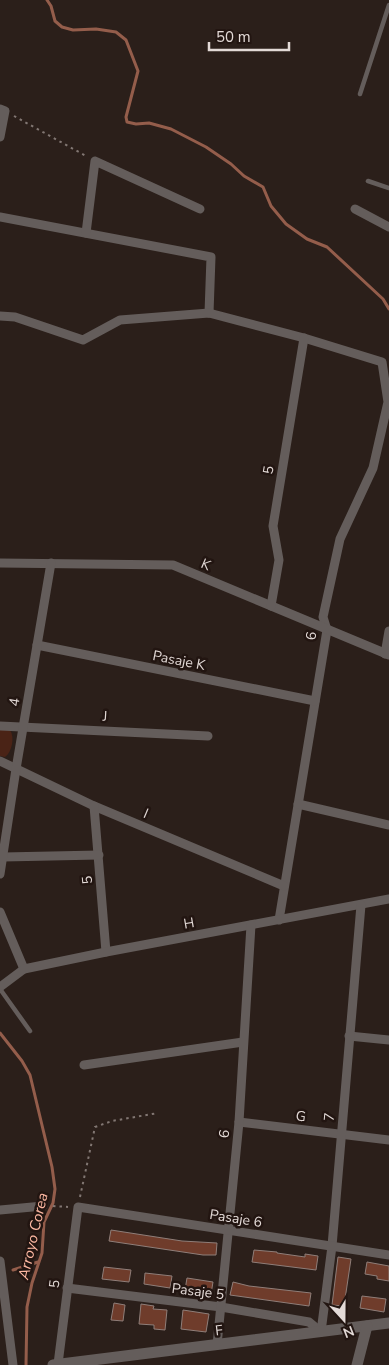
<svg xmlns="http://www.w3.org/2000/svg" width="389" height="1365" font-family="'Nunito Sans',sans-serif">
	<rect width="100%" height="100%" fill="#2b1f1a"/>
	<path fill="#4a2316" d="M0,730H10C15,737 12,752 5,757L0,756Z"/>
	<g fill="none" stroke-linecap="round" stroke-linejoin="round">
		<g stroke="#945d4b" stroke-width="3">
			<polyline points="47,0 51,6 55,21 62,27 73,30 96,29 116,32 126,40 138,71 126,117 127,122 136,124 149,123 171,129 206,147 231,164 244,176 263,187 271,206 286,224 307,239 327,247 383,299 389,309"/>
			<polyline points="0,1033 22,1061 30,1075 52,1167 55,1189 53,1203 44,1222 42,1253 32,1283 27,1307 26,1365"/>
			<polyline points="13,1270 38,1262"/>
		</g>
	</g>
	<g fill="#6f3c2b" stroke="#8f7e79">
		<polygon points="111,1230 182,1241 217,1243 216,1255 203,1255 109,1241"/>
		<polygon points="254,1250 277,1252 277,1253 305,1257 305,1254 318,1256 316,1270 252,1262"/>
		<polygon points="338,1257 351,1259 344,1306 332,1305"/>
		<polygon points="367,1262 389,1266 389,1281 377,1279 377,1276 365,1274"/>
		<polygon points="104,1267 131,1270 129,1282 102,1279"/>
		<polygon points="145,1273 172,1276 170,1288 144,1284"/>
		<polygon points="187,1278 213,1282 211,1294 185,1290"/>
		<polygon points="233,1282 249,1286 311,1293 309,1306 230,1295"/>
		<polygon points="362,1296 386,1299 384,1312 360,1308"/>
		<polygon points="114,1303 125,1305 123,1321 111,1320"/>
		<polygon points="141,1304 154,1306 153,1309 167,1310 165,1330 154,1329 154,1325 139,1324"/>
		<polygon points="183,1310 209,1314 206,1332 181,1329"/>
	</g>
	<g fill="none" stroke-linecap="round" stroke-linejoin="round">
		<g stroke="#827773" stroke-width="2" stroke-dasharray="2.5 4" stroke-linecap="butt">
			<polyline points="14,116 86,156"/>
			<polyline points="80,1197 95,1127 112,1121 158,1113"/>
			<polyline points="53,1206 68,1207"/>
		</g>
		<g stroke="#645d5b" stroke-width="4.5">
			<polyline points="360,94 389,5"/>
			<polyline points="368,181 389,188"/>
			<polyline points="0,989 30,1031"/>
		</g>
		<g stroke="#645d5b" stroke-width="9">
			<polyline points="0,109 5,111 0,137"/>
			<polyline points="355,209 389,227"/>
			<polyline points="0,217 211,257 209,313"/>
			<polyline points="86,233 95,161 200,209"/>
			<polyline points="0,316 15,317 83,340 120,320 209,313 304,338 382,362 388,402 373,468 340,539 323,617 327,630 279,920"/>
			<polyline points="0,563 173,565 389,655"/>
			<polyline points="271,606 279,560 273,526 304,338"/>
			<polyline points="37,645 315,701"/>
			<polyline points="385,654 389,631"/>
			<polyline points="0,726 208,736"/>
			<polyline points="0,761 94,806 284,886"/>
			<polyline points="298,804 389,825"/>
			<polyline points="94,806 106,952"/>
			<polyline points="3,857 99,855"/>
			<polyline points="0,874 16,769 51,563"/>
			<polyline points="0,912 24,969"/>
			<polyline points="0,987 24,969 106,952 389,899"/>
			<polyline points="349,1036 389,1040"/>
			<polyline points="84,1065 243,1042"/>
			<polyline points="239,1122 389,1140"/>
			<polyline points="0,1210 43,1206"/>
			<polyline points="0,1261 13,1365"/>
			<polyline points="67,1288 221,1307 309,1322 321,1332"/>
			<polyline points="321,1332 332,1246 361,905"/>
			<polyline points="217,1345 239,1122 251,925"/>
			<polyline points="58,1364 78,1207 389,1255"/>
		</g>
		<g stroke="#645d5b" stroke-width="11">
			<polyline points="53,1365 389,1323"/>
			<polyline points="357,1365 367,1326"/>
		</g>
	</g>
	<g text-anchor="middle" stroke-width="5" stroke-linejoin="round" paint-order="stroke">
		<g font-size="14" fill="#e3dad7" stroke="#221511">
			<text transform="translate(268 470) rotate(-80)" y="5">5</text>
			<text transform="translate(206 564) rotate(23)" y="5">K</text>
			<text transform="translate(311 636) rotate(-85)" y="5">6</text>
			<text transform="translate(179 660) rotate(11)" y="5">Pasaje K</text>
			<text transform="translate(14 702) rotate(-81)" y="5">4</text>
			<text transform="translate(105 716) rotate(3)" y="5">J</text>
			<text transform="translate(146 813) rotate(23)" y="5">I</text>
			<text transform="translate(87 880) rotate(-95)" y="5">5</text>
			<text transform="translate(189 923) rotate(-10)" y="5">H</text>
			<text transform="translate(301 1116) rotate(7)" y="5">G</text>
			<text transform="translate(329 1117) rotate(-85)" y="5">7</text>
			<text transform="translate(224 1134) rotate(-85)" y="5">6</text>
			<text transform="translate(236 1218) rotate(9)" y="5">Pasaje 6</text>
			<text transform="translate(54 1284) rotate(-83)" y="5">5</text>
			<text transform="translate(198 1291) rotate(7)" y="5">Pasaje 5</text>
			<text transform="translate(219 1330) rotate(-7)" y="5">F</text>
		</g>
		<g font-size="15" font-style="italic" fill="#fdb8a2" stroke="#221511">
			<text transform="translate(33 1236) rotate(-77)" y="5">Arroyo Corea</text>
		</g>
	</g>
	<g transform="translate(344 1320) rotate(159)" stroke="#221511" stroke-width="4" paint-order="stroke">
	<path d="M0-4L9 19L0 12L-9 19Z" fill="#e3dad7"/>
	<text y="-8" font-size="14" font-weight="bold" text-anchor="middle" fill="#e3dad7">N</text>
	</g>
	<path d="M209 42v8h80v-8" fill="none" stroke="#e3dad7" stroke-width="2.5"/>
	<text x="216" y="42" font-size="15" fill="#e3dad7" stroke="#221511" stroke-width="4" paint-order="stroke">50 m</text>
</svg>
